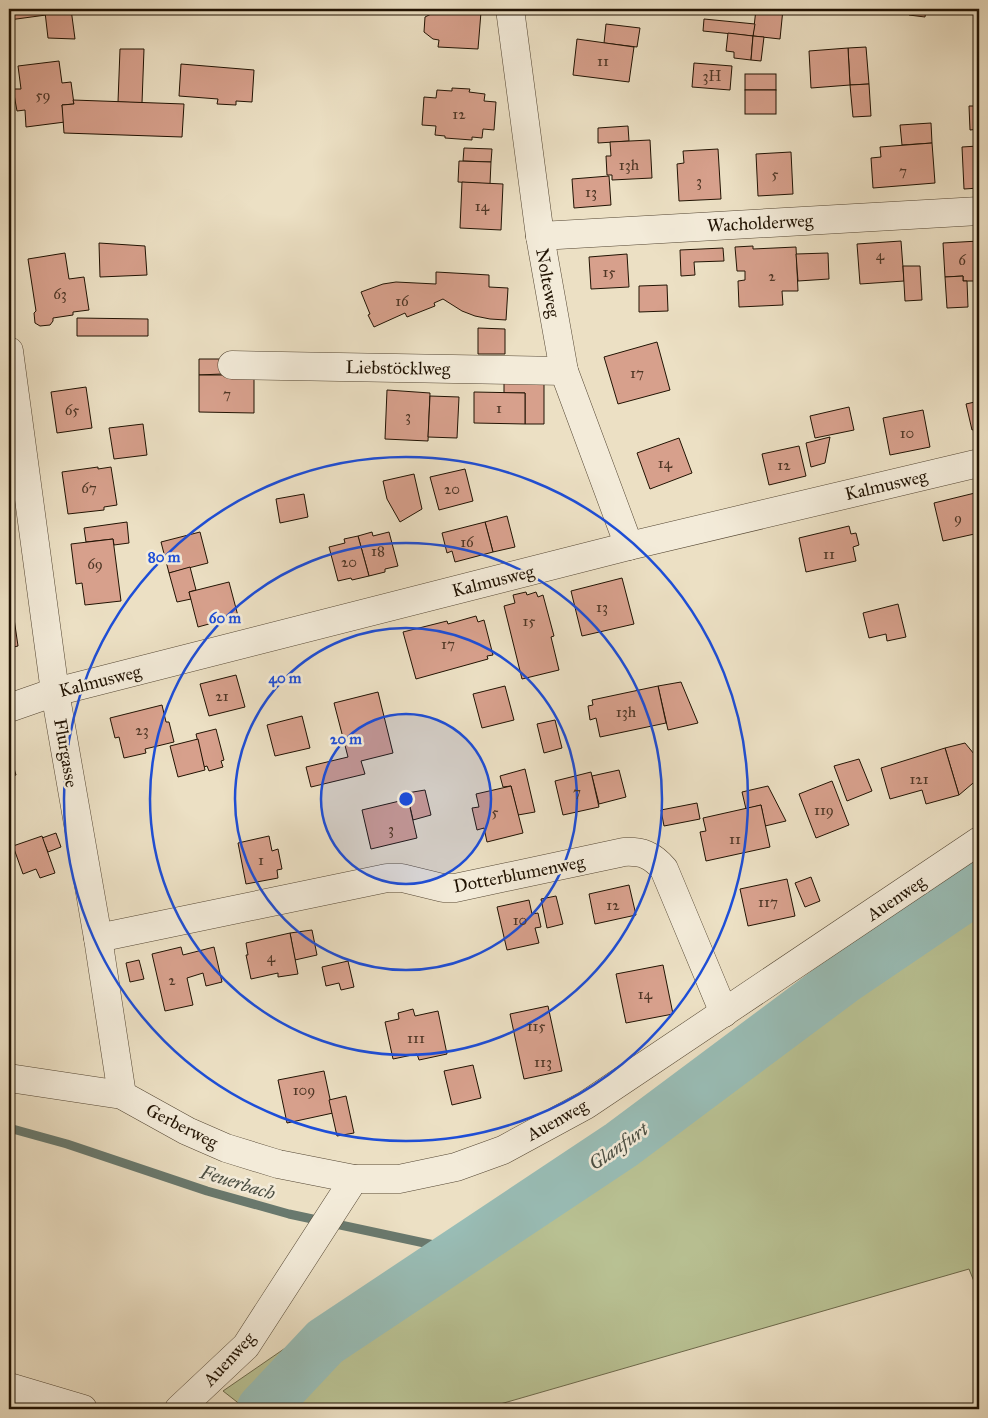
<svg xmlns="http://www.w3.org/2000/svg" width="988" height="1418" font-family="'IM FELL Great Primer',serif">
	<rect width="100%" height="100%" fill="#ece0c4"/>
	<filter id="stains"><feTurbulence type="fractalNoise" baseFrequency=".004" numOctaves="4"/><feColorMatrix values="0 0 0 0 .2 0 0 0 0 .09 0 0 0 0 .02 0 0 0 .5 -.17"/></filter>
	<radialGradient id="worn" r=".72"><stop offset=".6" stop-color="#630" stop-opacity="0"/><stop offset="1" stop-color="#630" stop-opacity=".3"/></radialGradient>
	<polygon fill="#b9c294" stroke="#6d6a4c" points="979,870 979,1294 969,1269 483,1409 246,1409 223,1391"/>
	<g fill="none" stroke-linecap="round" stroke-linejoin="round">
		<polyline stroke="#69796e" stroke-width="9" points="9,1128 67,1144 207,1191 289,1214 462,1251"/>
		<polyline stroke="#99bdb6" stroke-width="51" points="262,1409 325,1342 621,1145 842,980 979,887"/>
	</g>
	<g fill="#d7a08c" stroke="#211303">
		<polygon points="9,9 45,9 46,15 9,20"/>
		<polygon points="71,9 75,39 48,38 45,12"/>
		<polygon points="441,9 481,12 478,49 438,47 439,40 433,39 424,32 425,17 435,12 441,12"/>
		<polygon points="756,9 783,9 780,39 753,36"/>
		<polygon points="910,9 926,9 925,17 909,15"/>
		<polygon points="704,19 755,24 753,36 703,31"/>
		<polygon points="606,24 640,28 637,47 604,43"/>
		<polygon points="728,33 753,36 751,60 734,58 734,52 726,51"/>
		<polygon points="753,36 764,37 761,61 751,60"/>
		<polygon points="577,39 634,47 629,82 573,75"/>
		<polygon points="866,47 869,84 850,85 848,48"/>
		<polygon points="848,48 850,85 811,88 809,51"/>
		<polygon points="120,49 144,49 142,103 118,102"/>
		<polygon points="59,61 62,83 71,82 74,104 62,105 65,122 26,127 25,110 17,111 13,89 21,89 18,66"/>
		<polygon points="694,63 732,66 730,90 692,87"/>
		<polygon points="181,64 254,70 252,102 236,101 236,105 217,104 218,99 179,96"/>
		<rect x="745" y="74" width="31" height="16"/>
		<polygon points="869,84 871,116 853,117 850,85"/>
		<polygon points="452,88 470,89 469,92 485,94 484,101 496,102 494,130 483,129 482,138 472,137 472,140 445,138 445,136 435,135 436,126 422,125 424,97 436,98 437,90 452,91"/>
		<rect x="745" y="90" width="31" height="24"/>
		<polygon points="73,100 184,104 182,137 64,133 62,105 74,104"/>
		<polygon points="969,106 979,106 979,129 970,130"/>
		<polygon points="931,123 932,143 902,145 900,125"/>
		<polygon points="628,126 629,141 598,143 598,128"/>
		<polygon points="650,140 652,178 612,180 612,175 607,175 606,156 611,156 610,142"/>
		<polygon points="932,143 935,183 873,188 871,158 881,157 880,147"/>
		<polygon points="978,146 979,188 964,189 962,147"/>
		<polygon points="464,148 492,149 491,162 463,161"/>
		<polygon points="718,149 721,199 679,201 677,164 684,163 683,151"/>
		<polygon points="791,152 793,194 758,196 756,154"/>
		<polygon points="459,161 491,162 490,184 458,182"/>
		<polygon points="609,176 611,205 574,208 572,179"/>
		<polygon points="462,182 503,184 501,230 460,228"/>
		<polygon points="901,241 904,281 860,284 857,244"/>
		<polygon points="979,241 979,281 963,281 963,276 945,277 943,243"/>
		<polygon points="99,243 145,246 147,275 100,277"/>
		<polygon points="753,246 753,249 796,247 798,291 782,291 783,305 739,307 738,281 745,280 745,271 737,271 735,247"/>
		<polygon points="723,248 724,261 694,262 695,275 681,276 680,250"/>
		<polygon points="65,253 69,279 84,277 89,310 73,312 73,315 53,318 53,321 50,325 40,326 35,323 34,313 36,311 28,259"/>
		<polygon points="828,253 829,279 798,281 796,254"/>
		<polygon points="627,254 629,287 591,289 589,257"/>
		<polygon points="903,266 920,266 922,300 905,301"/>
		<polygon points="436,272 489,275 489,287 508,288 506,320 490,319 475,316 462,311 443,299 434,303 435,306 407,317 405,313 374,327 368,315 370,314 361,292 383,284 396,282 436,284"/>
		<polygon points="963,276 963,281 967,281 968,307 947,308 945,277"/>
		<polygon points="667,285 668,311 639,312 639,286"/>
		<polygon points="77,318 148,319 148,336 77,336"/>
		<polygon points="478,328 505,329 505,354 478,354"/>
		<polygon points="657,342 670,390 618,404 604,357"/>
		<polygon points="199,359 221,359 222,374 199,375"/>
		<polygon points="199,375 254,375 254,413 199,412"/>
		<polygon points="504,383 544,384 544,424 525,424 525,393 504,393"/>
		<polygon points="86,387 92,428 57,433 51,392"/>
		<polygon points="387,390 430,393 428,441 385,439"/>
		<polygon points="474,392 525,393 525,424 474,423"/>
		<polygon points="430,396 459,397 457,438 428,437"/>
		<polygon points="979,401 979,428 972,430 966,404"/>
		<polygon points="849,407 854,430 815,438 810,416"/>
		<polygon points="923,410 930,447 890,455 883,418"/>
		<polygon points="143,424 147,455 114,459 109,428"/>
		<polygon points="830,437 825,463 811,467 806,443"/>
		<polygon points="679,438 692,473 650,489 637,453"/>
		<polygon points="799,446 806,476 769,485 762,454"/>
		<polygon points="98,467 98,469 111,467 117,505 104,507 104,510 68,514 62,472"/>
		<polygon points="465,469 473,501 439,510 430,477"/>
		<polygon points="414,474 422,509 400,522 387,499 383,481"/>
		<polygon points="979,492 979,533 943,541 934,503"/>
		<polygon points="304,494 308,517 280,523 276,499"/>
		<polygon points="507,516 515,547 493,552 485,522"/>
		<polygon points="127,522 129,543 114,545 113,539 86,542 84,528"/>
		<polygon points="485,522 493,552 455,562 452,551 447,553 442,533"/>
		<polygon points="849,526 851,534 856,533 859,545 853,547 856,561 806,572 799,538"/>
		<polygon points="200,532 208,563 169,573 161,542"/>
		<polygon points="372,532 373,536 389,532 398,566 385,569 385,572 369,576 358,536"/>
		<polygon points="358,536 369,576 352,580 351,578 338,581 329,547 345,543 344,539"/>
		<polygon points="113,539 121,601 85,605 82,583 76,584 71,544"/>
		<polygon points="190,567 196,590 189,592 191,599 177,602 169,573"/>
		<polygon points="622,578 634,624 582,636 571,591"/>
		<polygon points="229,582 238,616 198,627 189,592"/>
		<polygon points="9,584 18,646 9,648"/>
		<polygon points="526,592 527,595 536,592 538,597 543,595 554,636 551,637 559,670 522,679 504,606 515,603 513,595"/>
		<polygon points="898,604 906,637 887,641 886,634 869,638 863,613"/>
		<polygon points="476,616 478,622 484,620 493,655 487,656 488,659 416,679 403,632 447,621 448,624"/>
		<polygon points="236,675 245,707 209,716 200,684"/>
		<polygon points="681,682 698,723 668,730 658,686"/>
		<polygon points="505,686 514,720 482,728 473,694"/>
		<polygon points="658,686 666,723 600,737 596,718 590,720 588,706 593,705 592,700"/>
		<polygon points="378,692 393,753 361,761 365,774 311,787 306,767 348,757 334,703"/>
		<polygon points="162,705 166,722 169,722 174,742 145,749 146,753 124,758 119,737 115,738 110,718"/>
		<polygon points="302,716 310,748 275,756 267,725"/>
		<polygon points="555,720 562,748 544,753 537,724"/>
		<polygon points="216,729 224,760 221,761 223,767 209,771 207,766 204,767 196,734"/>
		<polygon points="198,739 205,770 178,777 170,746"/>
		<polygon points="965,743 979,760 979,778 959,795 945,748"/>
		<polygon points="945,748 959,795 926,804 922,790 890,799 881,768"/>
		<polygon points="9,752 16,775 9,777"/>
		<polygon points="859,759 872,791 847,801 834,766"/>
		<polygon points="525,769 535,812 518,815 511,786 503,787 500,776"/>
		<polygon points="619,770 626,797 599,804 592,776"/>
		<polygon points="591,772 599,807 563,815 555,781"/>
		<polygon points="832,781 849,825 816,838 799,794"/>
		<polygon points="511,786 523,833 487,842 484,828 477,830 472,808 479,807 476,794"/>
		<polygon points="768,786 786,821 765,826 761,805 746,809 742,792"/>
		<polygon points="425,790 431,815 413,820 407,793"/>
		<polygon points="408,799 417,838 371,849 362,810"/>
		<polygon points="697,803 700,819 664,826 661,810"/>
		<polygon points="761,805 770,847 706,861 700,832 706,831 703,818"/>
		<polygon points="56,833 61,847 48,852 42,838"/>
		<polygon points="42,836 55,873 40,878 36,869 23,874 13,846"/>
		<polygon points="269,836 272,851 278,849 282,869 277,870 278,878 246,884 238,843"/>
		<polygon points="811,877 820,901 805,907 795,883"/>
		<polygon points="787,879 795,916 748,926 740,889"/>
		<polygon points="629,885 636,915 595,924 589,894"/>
		<polygon points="556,896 563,924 547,928 541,899"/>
		<polygon points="529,900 532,914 538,913 541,927 535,928 539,943 507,950 497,907"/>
		<polygon points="312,930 317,955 295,960 290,933"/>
		<polygon points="290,933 298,974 278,977 278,973 251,979 246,955 248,955 246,943"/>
		<polygon points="181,947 183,955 214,947 222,982 206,986 203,973 187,978 193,1005 165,1011 152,954"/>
		<polygon points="139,960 144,979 130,982 126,963"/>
		<polygon points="348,961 354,987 341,990 339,983 326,986 322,967"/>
		<polygon points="663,965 673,1014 626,1023 616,974"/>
		<polygon points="548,1006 562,1071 524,1079 510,1014"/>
		<polygon points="413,1009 415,1016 438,1011 447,1054 419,1060 417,1054 393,1059 385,1022 399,1019 398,1013"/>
		<polygon points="473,1065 481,1098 452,1105 444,1071"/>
		<polygon points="324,1071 333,1113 287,1123 278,1080"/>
		<polygon points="346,1096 354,1133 337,1136 329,1100"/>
	</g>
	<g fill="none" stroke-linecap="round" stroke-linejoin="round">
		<g stroke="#544633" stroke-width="29">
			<g id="minor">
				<polyline points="510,9 540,236 564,371 629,546"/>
				<polyline points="540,236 979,211"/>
				<polyline points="9,351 55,692 98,938 122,1095"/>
				<polyline points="232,365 564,371"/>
				<polyline points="9,708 55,692 629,546 979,463"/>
				<path d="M98,938L387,878H402L443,888H455L624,852C642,851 652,855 664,869L724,1013"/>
				<polyline points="9,1078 122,1095 187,1131 226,1148 278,1164 354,1179 399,1179 456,1167 503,1150 586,1105 979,841"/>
				<polyline points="9,1387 83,1409"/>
				<polyline points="179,1409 246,1346 354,1179"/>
			</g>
		</g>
		<use href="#minor" stroke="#f3ebd9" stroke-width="28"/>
	</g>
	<circle cx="406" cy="799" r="85" fill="#1d4ed8" fill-opacity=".12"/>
	<g fill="none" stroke="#1d4ed8" stroke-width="2.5">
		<circle cx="406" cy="799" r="85"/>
		<circle cx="406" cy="799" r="171"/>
		<circle cx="406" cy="799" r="256"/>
		<circle cx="406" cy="799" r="342"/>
	</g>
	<g text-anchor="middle" stroke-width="5" stroke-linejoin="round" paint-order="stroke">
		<g font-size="15" fill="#4e3625">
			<text x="603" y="66">11</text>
			<text x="712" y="81">3H</text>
			<text x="43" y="100">59</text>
			<text x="459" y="119">12</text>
			<text x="629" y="170">13h</text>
			<text x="903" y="176">7</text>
			<text x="775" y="179">5</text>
			<text x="699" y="186">3</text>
			<text x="591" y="197">13</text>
			<text x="482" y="211">14</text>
			<text x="880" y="260">4</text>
			<text x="962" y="265">6</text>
			<text x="609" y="277">15</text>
			<text x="772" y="281">2</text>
			<text x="60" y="299">63</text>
			<text x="402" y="306">16</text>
			<text x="637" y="378">17</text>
			<text x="227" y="399">7</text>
			<text x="499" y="413">1</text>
			<text x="72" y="415">65</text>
			<text x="408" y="421">3</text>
			<text x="907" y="438">10</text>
			<text x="665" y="468">14</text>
			<text x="784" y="470">12</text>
			<text x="89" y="493">67</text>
			<text x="452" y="494">20</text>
			<text x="958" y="523">9</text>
			<text x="467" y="547">16</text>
			<text x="378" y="556">18</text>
			<text x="829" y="559">11</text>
			<text x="349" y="567">20</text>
			<text x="95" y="569">69</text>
			<text x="602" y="612">13</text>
			<text x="529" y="626">15</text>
			<text x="448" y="649">17</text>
			<text x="222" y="701">21</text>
			<text x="626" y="717">13h</text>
			<text x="142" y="735">23</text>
			<text x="919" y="784">121</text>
			<text x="577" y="797">7</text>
			<text x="824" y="815">119</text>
			<text x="495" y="817">5</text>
			<text x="391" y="834">3</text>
			<text x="735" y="844">11</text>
			<text x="261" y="865">1</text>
			<text x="768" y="907">117</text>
			<text x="613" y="910">12</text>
			<text x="520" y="925">10</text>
			<text x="271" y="962">4</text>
			<text x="172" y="985">2</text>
			<text x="645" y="999">14</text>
			<text x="536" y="1031">115</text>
			<text x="416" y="1043">111</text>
			<text x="543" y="1067">113</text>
			<text x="304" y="1095">109</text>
		</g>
		<g font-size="18" fill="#211303" stroke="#f3ebd9">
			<text transform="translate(760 223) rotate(-3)" y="6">Wacholderweg</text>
			<text transform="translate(548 283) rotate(80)" y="6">Nolteweg</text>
			<text transform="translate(398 368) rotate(1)" y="6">Liebstöcklweg</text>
			<text transform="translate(886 485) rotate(-13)" y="6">Kalmusweg</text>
			<text transform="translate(493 581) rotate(-14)" y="6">Kalmusweg</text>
			<text transform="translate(100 681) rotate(-14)" y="6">Kalmusweg</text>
			<text transform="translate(66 753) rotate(80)" y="6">Flurgasse</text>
			<text transform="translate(519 874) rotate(-11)" y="6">Dotterblumenweg</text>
			<text transform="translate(896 898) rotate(-34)" y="6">Auenweg</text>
			<text transform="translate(557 1120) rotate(-29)" y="6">Auenweg</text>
			<text transform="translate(182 1126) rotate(27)" y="6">Gerberweg</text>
			<text transform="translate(229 1359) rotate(-47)" y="6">Auenweg</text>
		</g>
		<g font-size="19" font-style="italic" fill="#4b4e42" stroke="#f3ebd9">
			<text transform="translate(618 1146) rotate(-35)" y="7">Glanfurt</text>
			<text transform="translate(238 1182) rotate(17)" y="7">Feuerbach</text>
		</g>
	</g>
	<circle cx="406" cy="799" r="8" fill="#1d4ed8" stroke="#f3ebd9" stroke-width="2.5"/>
	<g font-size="15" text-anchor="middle" font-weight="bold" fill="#1d4ed8" stroke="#f3ebd9" stroke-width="5" stroke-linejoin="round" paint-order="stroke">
		<text x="164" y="562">80 m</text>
		<text x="225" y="623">60 m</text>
		<text x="285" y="683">40 m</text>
		<text x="346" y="744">20 m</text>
	</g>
	<rect width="988" height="1418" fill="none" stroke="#ece0c4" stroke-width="30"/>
	<rect x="10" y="10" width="968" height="1398" fill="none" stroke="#211303" stroke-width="2.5"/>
	<rect x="15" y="15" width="958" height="1388" fill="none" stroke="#211303"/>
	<rect width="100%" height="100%" filter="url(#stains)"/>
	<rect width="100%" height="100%" fill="url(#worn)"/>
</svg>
